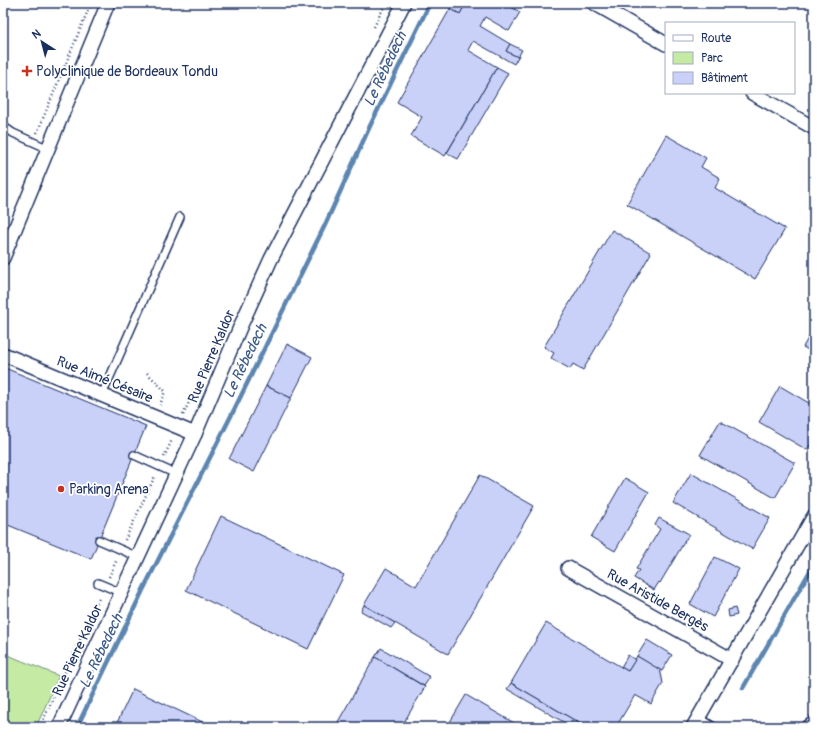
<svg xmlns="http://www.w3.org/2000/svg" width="817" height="730" font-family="Pangolin,sans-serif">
	<rect width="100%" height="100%" fill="#fff"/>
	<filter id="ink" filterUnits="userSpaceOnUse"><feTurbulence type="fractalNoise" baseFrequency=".025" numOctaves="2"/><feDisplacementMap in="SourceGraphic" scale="8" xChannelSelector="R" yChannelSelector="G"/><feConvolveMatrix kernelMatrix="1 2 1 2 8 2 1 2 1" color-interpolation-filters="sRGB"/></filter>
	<g filter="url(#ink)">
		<polygon fill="#c5eaa3" stroke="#708c80" points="3,653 59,676 36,727 3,727"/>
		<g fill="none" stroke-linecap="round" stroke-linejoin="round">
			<g stroke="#5c85b0" stroke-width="4.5">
				<polyline points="743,688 814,564"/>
				<polyline points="77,727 144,588 234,410 325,225 370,126 430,3"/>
			</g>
		</g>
		<g fill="#cad1f9" stroke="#1b2f5e">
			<polygon points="447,3 462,3 465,5 460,14 446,6"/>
			<polygon points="462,3 504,3 520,12 509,31 485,17 480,26 510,44 506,51 518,57 514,64 473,41 468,50 497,67 445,156 411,136 422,117 397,102 450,9 460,14 465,5"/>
			<polygon points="510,44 522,50 518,57 506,51"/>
			<polygon points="497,67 508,73 458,159 447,153"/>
			<polygon points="666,135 706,158 701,167 720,178 715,188 785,229 755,279 627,204"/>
			<polygon points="612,230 651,253 583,370 573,364 570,369 551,358 554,353 544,347"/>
			<polygon points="814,328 814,353 803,347"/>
			<polygon points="287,344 312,357 291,398 266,386"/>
			<polygon points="5,368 146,426 91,559 3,523 3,372"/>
			<polygon points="266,386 291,398 254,472 229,459"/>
			<polygon points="780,386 814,406 814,439 807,450 759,422"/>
			<polygon points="720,421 795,463 775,498 700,455"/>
			<polygon points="691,473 770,518 752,549 673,503"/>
			<polygon points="480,475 534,506 448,654 364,605 386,568 416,586"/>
			<polygon points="625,478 649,492 615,551 591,537"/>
			<polygon points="221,516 344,575 308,649 186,590"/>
			<polygon points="659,518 689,534 660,583 659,582 654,590 634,578 639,570 636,569 660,529 655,525"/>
			<polygon points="715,557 739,569 713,617 690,604"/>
			<polygon points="364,605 395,623 391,628 361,611"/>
			<polygon points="735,608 737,615 729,617 728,610"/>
			<polygon points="546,623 628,671 637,656 660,669 663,683 651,704 635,695 616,727 586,727 511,683"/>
			<polygon points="647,640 672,655 662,671 637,656"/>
			<polygon points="381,648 430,677 424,686 375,657"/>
			<polygon points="628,655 635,660 628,671 621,667"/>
			<polygon points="375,657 425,687 401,727 335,727"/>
			<polygon points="511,683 586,727 572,727 507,689"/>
			<polygon points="133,689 213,727 115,727"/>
			<polygon points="466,695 521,727 447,727"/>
		</g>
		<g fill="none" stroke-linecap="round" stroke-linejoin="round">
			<g stroke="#1b2f5e" stroke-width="10">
				<g id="lane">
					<polyline points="3,126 13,133 49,149"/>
					<polyline points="102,395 180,217"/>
					<polyline points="134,455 176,474"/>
					<polyline points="99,540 138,557"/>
					<polyline points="98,583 122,593"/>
					<polyline points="698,717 714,727"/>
					<polyline points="804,727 814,719"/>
				</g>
			</g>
			<g stroke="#1b2f5e" stroke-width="16">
				<g id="street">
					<polyline points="594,3 666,44"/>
					<polyline points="752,93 814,128"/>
					<polyline points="3,258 108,3"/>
					<polyline points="3,354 195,434"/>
					<polyline points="568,568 732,660"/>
					<polyline points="59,727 195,434 241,325 271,259 404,3"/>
					<polyline points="693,727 814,516"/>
				</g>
			</g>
			<g stroke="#1b2f5e" stroke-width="2.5" stroke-dasharray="1 3" stroke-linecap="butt">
				<polyline points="374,27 386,3"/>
				<polyline points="37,133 91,3"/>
				<polyline points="147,373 165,391 160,405"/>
				<polyline points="183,415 219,338"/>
				<polyline points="164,457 172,440"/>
				<polyline points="125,540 155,476"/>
				<polyline points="109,577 117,559"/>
				<polyline points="40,727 100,596"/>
			</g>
			<use href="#lane" stroke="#fff" stroke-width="7"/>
			<use href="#street" stroke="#fff" stroke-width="13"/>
		</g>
	</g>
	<g fill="#c8321e" stroke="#fff" stroke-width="1.5">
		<path d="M25 65h4v4h4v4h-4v4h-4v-4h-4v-4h4z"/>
		<circle cx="61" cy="489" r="4"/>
	</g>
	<g text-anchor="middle" stroke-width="3.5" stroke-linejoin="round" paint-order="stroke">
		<g font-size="14" fill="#1b2f5e" stroke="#fff" text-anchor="start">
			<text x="36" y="76">Polyclinique de Bordeaux Tondu</text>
			<text x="69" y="494">Parking Arena</text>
		</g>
		<g font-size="14" fill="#1b2f5e" stroke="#fff">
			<text transform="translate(211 356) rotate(-67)" y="5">Rue Pierre Kaldor</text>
			<text transform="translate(105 379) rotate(22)" y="5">Rue Aimé Césaire</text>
			<text transform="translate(658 600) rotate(29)" y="5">Rue Aristide Bergès</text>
			<text transform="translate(77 650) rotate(-65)" y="5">Rue Pierre Kaldor</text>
		</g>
		<g font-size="15" font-style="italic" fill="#3c5a87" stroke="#fff">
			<text transform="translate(385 69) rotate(-65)" y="5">Le Rébedech</text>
			<text transform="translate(245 361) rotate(-64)" y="5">Le Rébedech</text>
			<text transform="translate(101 651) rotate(-64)" y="5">Le Rébedech</text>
		</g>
	</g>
	<rect width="817" height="730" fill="none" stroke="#fff" stroke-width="16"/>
	<rect x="8" y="8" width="801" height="714" fill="none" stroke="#1b2f5e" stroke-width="1.5" filter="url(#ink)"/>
	<rect x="665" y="22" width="130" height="72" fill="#ffffff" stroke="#a4acbf"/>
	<rect x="673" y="35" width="20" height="6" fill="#ffffff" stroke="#a4acbf"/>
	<text x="701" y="42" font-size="12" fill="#1b2f5e">Route</text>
	<rect x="673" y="52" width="20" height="12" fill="#c5eaa3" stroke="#a4acbf"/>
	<text x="701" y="62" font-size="12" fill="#1b2f5e">Parc</text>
	<rect x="673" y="72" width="20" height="12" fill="#cad1f9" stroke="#a4acbf"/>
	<text x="701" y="82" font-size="12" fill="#1b2f5e">Bâtiment</text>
	<g transform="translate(42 42) rotate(324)" stroke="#ffffff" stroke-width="3" paint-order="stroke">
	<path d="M0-3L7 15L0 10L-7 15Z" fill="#1b2f5e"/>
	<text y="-6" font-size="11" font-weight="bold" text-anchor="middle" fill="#1b2f5e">N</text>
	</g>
</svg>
